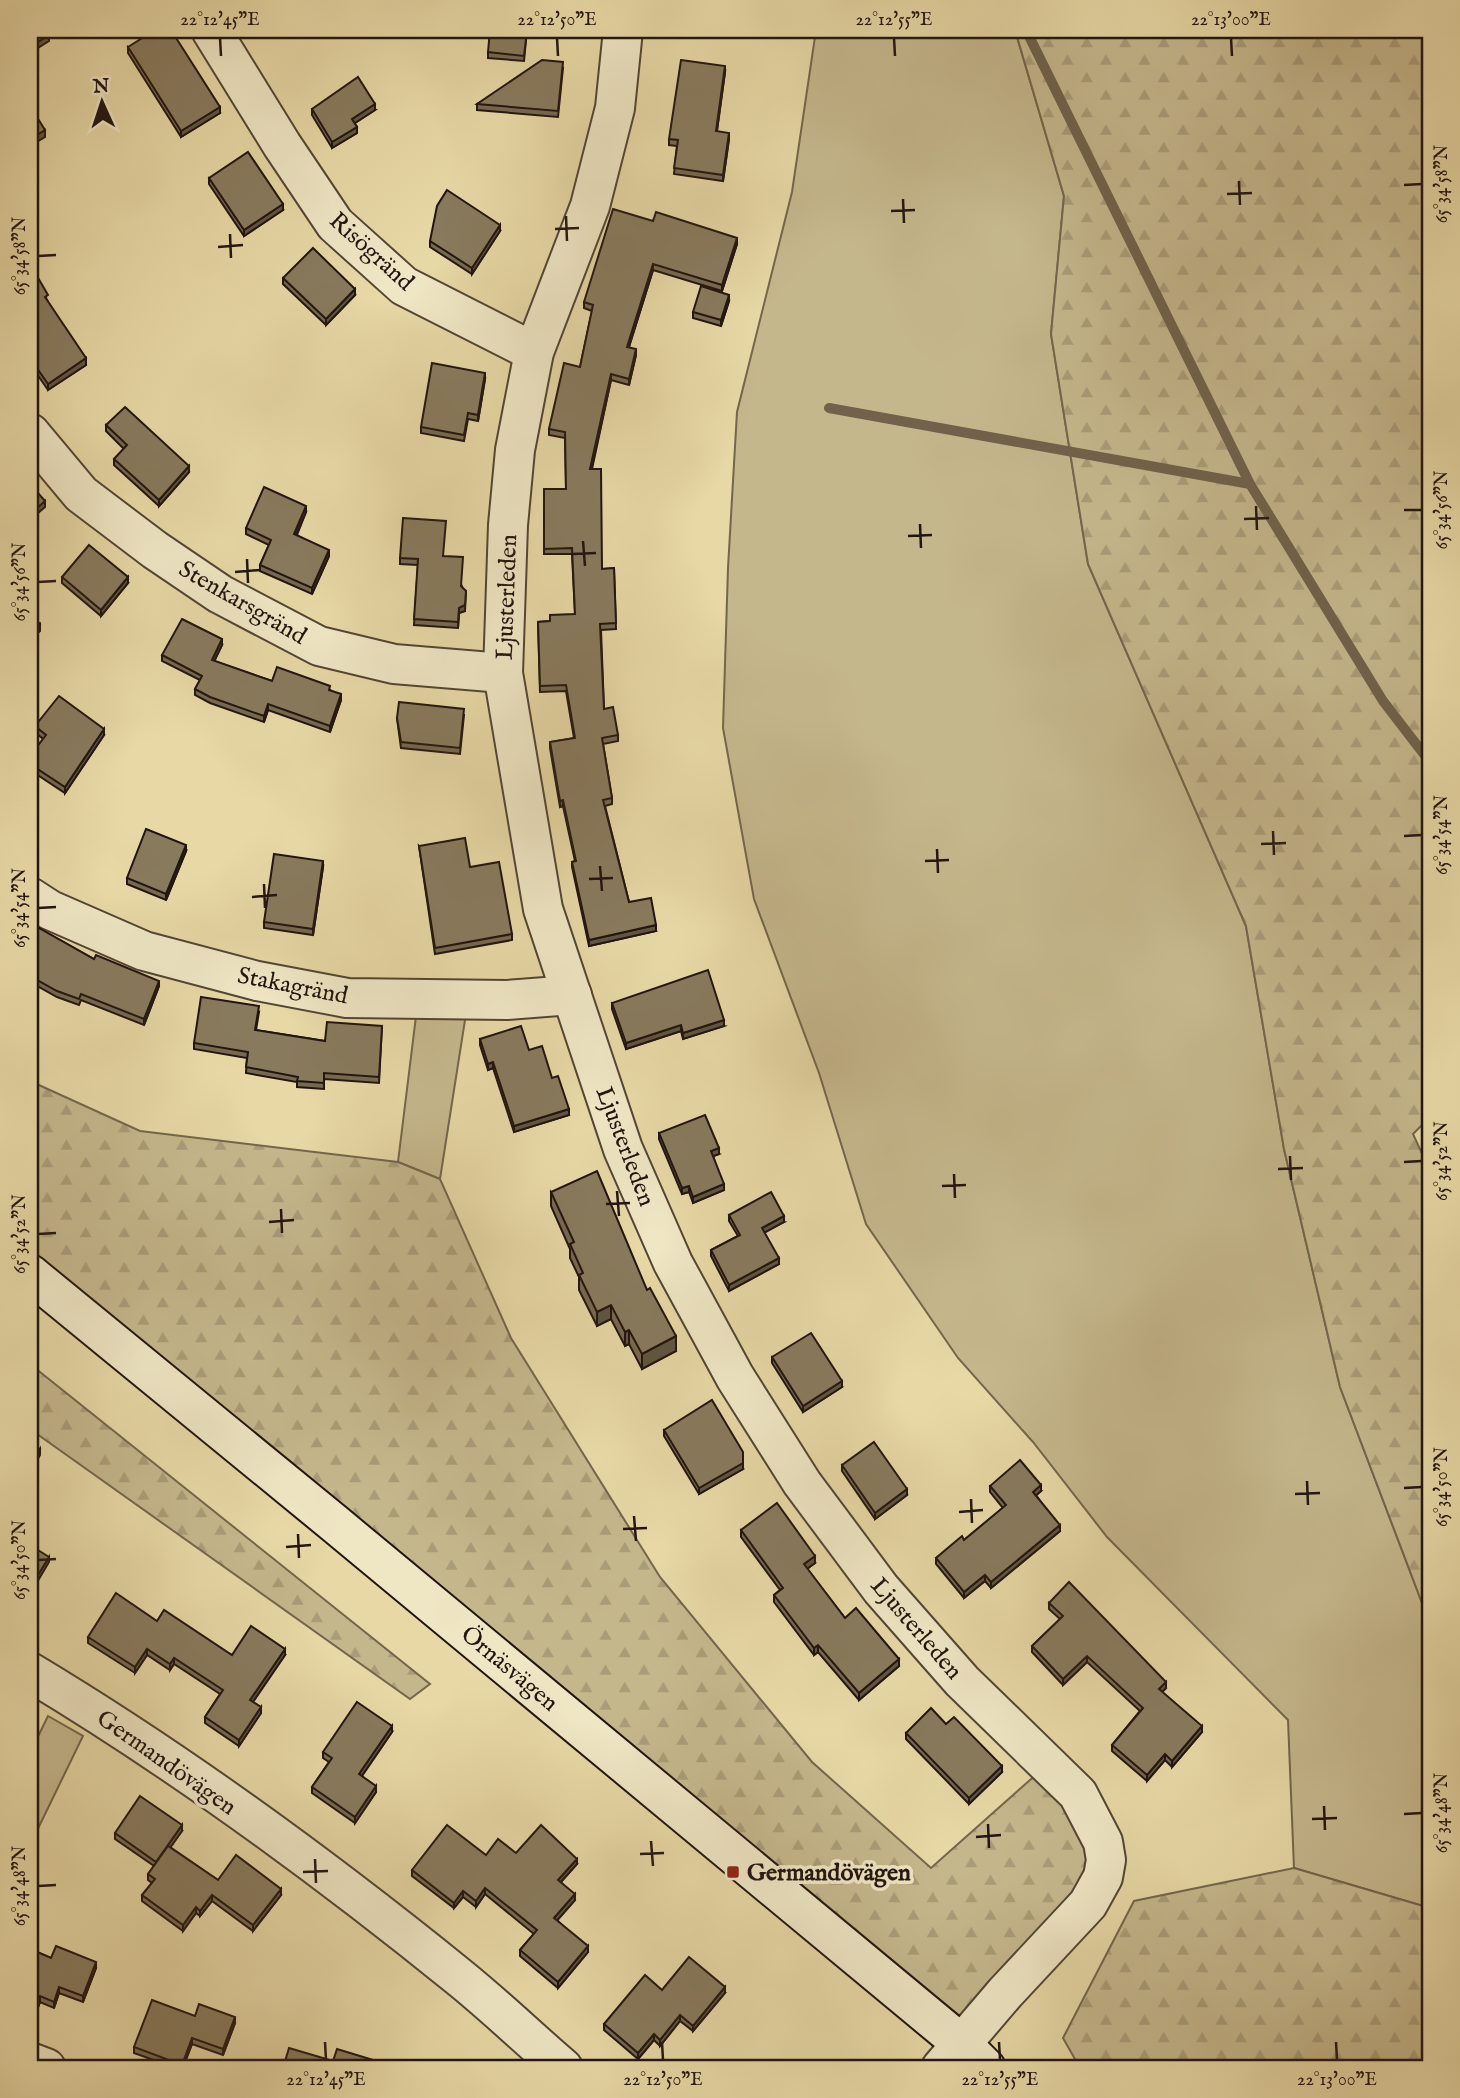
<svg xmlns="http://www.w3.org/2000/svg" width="1460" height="2098" font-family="'IM FELL English',serif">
	<defs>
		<pattern id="forest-firs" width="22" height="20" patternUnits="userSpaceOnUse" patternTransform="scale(1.75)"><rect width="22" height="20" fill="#c5b78c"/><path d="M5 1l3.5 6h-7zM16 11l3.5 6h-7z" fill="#a99c78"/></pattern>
	</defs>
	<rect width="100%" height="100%" fill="#e7d8a5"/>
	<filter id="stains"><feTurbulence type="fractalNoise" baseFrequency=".00286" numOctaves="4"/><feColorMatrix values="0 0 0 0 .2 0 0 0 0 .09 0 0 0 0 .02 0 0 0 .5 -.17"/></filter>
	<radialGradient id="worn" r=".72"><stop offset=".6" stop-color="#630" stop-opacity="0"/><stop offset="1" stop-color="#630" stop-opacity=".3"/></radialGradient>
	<g fill="#c5b78c" stroke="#73664e" stroke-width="2">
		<polygon points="816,30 1015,30 1064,196 1051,334 1088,564 1246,926 1284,1149 1340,1387 1430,1624 1430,1908 1294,1868 1288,1720 1107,1537 1033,1442 958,1358 866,1224 819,1073 754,899 723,728 728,568 737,412 792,192"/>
		<polygon points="418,1000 468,1001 440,1179 398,1162"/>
		<polygon points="48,1716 83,1736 30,1845 30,1753"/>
	</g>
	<g fill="url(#forest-firs)" stroke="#73664e" stroke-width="2">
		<polygon points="1015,30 1430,30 1430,1117 1413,1134 1430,1171 1430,1624 1340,1387 1284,1149 1246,926 1088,564 1051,334 1064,196"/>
		<polygon points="30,1081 140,1131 398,1162 440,1179 511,1338 660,1577 812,1762 931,1868 1048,1764 1107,1859 962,2042 30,1273"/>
		<polygon points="30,1364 430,1684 410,1699 30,1429"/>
		<polygon points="1294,1868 1430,1908 1430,2068 1080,2068 1063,2038 1134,1901"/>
	</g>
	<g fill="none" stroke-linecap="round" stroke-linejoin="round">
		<g stroke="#70624b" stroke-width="10">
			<polyline points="1026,30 1250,484 1383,701 1430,762"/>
			<polyline points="829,408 1250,484"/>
		</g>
		<g stroke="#524635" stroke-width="42">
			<g id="street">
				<polyline points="211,30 282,145 335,224 404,286 534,352"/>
				<polyline points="623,30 615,108 590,206 534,352 515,450 508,525 503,673 543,909 623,1149 673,1263 735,1377 802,1483 881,1589 962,1681 1078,1794 1103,1842 1106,1860 1103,1877 1088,1904 1005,1993 941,2068"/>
				<polyline points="30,433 81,494 155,550 220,594 319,646 394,664 503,673"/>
				<polyline points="30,897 50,910 144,951 257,981 347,998 507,1000 572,995"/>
				<path d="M30,1672C180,1762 323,1867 459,1977C495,2006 528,2038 563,2068"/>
				<polyline points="30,2062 46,2068"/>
			</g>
		</g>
		<g stroke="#211510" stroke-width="42">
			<polyline id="secondary" points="30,1274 334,1523 962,2044 986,2068"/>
		</g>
		<use href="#street" stroke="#efe6c4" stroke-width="38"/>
		<use href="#secondary" stroke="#efe6c4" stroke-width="38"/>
	</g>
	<g fill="#756950" stroke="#211510" stroke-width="2">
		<polygon points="527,30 524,61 488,58 488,52"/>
		<polygon points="128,47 220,113 181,137 128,53"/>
		<polygon points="563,68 558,117 477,110 477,104"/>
		<polygon points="725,72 717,131 729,139 723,181 674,174 677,146 669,145 669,139"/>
		<polygon points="312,109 375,110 355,123 357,133 332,148 312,115"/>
		<polygon points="209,178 283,210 244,236 209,184"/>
		<polygon points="653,221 737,244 722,291 653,270 629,347 636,355 629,385 611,380 592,469 602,569 614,568 616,629 601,630 604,709 618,735 618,741 603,744 612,798 612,804 605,806 629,902 656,931 589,946 572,867 572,862 575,861 563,806 560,807 550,748 550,742 574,738 566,691 540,692 538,622 550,621 575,614 572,554 544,554 544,489 566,489 565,438 549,435 549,429 580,367 592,311 584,308 584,302"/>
		<polygon points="500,231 472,274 430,247 430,241"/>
		<polygon points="30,264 48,302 86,365 48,390 30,364"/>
		<polygon points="283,278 355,295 326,325 283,284"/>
		<polygon points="729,301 721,326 693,318 693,312"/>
		<polygon points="485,379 478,421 468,419 464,441 421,433 421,427"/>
		<polygon points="106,425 189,472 159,506 114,465 114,459 124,449 106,431"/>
		<polygon points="306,512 297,535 329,556 312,594 260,571 260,565 269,545 246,534 246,528"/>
		<polygon points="443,556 462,586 465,611 459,613 458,628 414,625 418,565 400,564 400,558"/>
		<polygon points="62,577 128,583 101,616 62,583"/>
		<polygon points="222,645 214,661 272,681 330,690 341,700 330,732 268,710 264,722 210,703 195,695 195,689 200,680 162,661 162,655"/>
		<polygon points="464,715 460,754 401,748 397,718"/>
		<polygon points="35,726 104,735 65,793 30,770 30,756 43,739 35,732"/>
		<polygon points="419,846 512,934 512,940 435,954"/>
		<polygon points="186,851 166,900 127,884 127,878"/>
		<polygon points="323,867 313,935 264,928 264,922"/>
		<polygon points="30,923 94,959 159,986 144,1025 81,1000 79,1005 57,997 30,982"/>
		<polygon points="612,1003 724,1026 683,1039 681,1031 626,1049 612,1009"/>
		<polygon points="259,1012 256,1030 325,1041 382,1026 379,1083 324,1079 324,1089 297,1087 297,1082 246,1073 247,1058 194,1049 194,1043"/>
		<polygon points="480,1039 529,1050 569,1115 514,1132 493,1068 488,1070 480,1045"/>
		<polygon points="659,1133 719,1154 713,1156 724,1190 693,1203 689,1192 682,1194 659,1139"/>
		<polygon points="551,1192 647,1290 676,1351 642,1369 629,1344 625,1346 611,1319 597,1326 579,1290 579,1277 570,1258 570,1249 551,1206"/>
		<polygon points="729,1215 784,1222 764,1232 779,1264 729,1291 711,1256 711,1250 738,1236 729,1221"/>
		<polygon points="772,1357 842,1387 803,1412 772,1363"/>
		<polygon points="664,1430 743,1469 699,1494 664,1436"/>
		<polygon points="842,1465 907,1495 875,1519 842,1471"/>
		<polygon points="990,1486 1041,1491 1036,1495 1060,1531 991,1588 985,1581 964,1598 936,1564 936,1558 964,1540 1003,1508 990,1492"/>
		<polygon points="741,1530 815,1563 807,1569 845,1618 899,1666 859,1700 818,1652 814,1655 774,1602 774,1595 780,1590 741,1537"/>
		<polygon points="1049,1603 1166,1688 1162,1692 1202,1732 1172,1767 1165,1760 1147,1781 1112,1751 1112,1745 1140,1711 1087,1662 1063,1685 1032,1652 1032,1646 1060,1619 1049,1609"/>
		<polygon points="157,1621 232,1655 285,1655 253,1702 261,1713 239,1746 205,1723 205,1717 220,1694 174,1664 170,1670 147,1655 135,1673 88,1643 88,1637"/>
		<polygon points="392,1732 362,1776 376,1792 355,1823 312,1793 312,1787 329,1762 323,1758 323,1752"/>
		<polygon points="906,1733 1002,1772 969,1804 906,1739"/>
		<polygon points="182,1831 170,1847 218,1880 281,1895 253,1931 212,1901 200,1916 196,1913 183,1931 142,1901 142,1895 152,1883 148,1880 148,1874 154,1866 115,1839 115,1833"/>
		<polygon points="516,1853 577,1864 561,1882 575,1900 557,1920 588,1952 558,1988 520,1956 520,1950 534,1934 485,1894 476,1907 463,1897 454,1908 412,1876 412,1870 486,1855"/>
		<polygon points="30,1949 51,1958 96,1968 83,2002 59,1993 54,2008 40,2002 34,2018 30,2016"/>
		<polygon points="662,1990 725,1993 693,2031 680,2021 660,2046 654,2040 638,2059 604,2030 604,2024"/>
		<polygon points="195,2016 235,2023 223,2055 192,2044 183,2068 176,2068 134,2053 134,2047"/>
	</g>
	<g fill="#5f5541" stroke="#211510" stroke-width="2">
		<polygon points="49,35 49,41 30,53 30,47"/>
		<polygon points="725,66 725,72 716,137 716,131"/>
		<polygon points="375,104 375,110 352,125 352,119"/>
		<polygon points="220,107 220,113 181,137 181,131"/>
		<polygon points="357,127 357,133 332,148 332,142"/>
		<polygon points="45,130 45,137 30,146 30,139"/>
		<polygon points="729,133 729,139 723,181 723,175"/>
		<polygon points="283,204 283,210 244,236 244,230"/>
		<polygon points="500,225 500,231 472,274 472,268"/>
		<polygon points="737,238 737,244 722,291 722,285"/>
		<polygon points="653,264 653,270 627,353 627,347"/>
		<polygon points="355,289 355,295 326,325 326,319"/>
		<polygon points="729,295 729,301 721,326 721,320"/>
		<polygon points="636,349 636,355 629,385 629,379"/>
		<polygon points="86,358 86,365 48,390 48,384"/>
		<polygon points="485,373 485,379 478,421 478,415"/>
		<polygon points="611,374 611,380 590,475 590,469"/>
		<polygon points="189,466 189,472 159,506 159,500"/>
		<polygon points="45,501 45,507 30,520 30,514"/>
		<polygon points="306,506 306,512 294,540 294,534"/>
		<polygon points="329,550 329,556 312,594 312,588"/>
		<polygon points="128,577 128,583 101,616 101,610"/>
		<polygon points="466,591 465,611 459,613 458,628 459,608"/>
		<polygon points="40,624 40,631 31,639 30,643 30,633"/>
		<polygon points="222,639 222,645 212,666 212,660"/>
		<polygon points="341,694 341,700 330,732 330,726"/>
		<polygon points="268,704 268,710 264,722 264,716"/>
		<polygon points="104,729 104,735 65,793 65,787"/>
		<polygon points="563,800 563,806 560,807 560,801"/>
		<polygon points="186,845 186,851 166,900 166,894"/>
		<polygon points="323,861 323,867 313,935 313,929"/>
		<polygon points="656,925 656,931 589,946 589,940"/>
		<polygon points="159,981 159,986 144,1025 144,1019"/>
		<polygon points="724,1020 724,1026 683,1039 683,1033"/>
		<polygon points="681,1025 681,1031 626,1049 626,1043"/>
		<polygon points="493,1062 493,1068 488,1070 488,1064"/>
		<polygon points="569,1109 569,1115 514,1132 514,1126"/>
		<polygon points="719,1148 719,1154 711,1157 711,1151"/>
		<polygon points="724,1184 724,1190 693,1203 693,1197"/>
		<polygon points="689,1186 689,1192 682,1194 682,1188"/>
		<polygon points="784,1216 784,1222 762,1234 762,1228"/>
		<polygon points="779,1258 779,1264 729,1291 729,1285"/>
		<polygon points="611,1305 611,1319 597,1326 597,1312"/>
		<polygon points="629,1330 629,1344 625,1346 625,1332"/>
		<polygon points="676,1336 676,1351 642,1369 642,1354"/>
		<polygon points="842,1381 842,1387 803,1412 803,1406"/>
		<polygon points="40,1449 40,1455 30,1473 30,1467"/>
		<polygon points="743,1463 743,1469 699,1494 699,1488"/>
		<polygon points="1041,1485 1041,1491 1033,1498 1033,1492"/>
		<polygon points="907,1489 907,1495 875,1519 875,1513"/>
		<polygon points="1060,1525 1060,1531 991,1588 991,1582"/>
		<polygon points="815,1556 815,1563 804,1571 804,1564"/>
		<polygon points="49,1557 49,1562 30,1594 30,1588"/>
		<polygon points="985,1575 985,1581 964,1598 964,1592"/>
		<polygon points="818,1645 818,1652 814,1655 814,1648"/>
		<polygon points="147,1649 147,1655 135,1673 135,1667"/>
		<polygon points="285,1649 285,1655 250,1706 250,1700"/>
		<polygon points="1087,1656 1087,1662 1063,1685 1063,1679"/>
		<polygon points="174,1658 174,1664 170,1670 170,1664"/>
		<polygon points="899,1659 899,1666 859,1700 859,1693"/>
		<polygon points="1166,1682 1166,1688 1159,1695 1159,1689"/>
		<polygon points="261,1707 261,1713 239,1746 239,1740"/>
		<polygon points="392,1726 392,1732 359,1780 359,1774"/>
		<polygon points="1202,1726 1202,1732 1172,1767 1172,1761"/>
		<polygon points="1165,1754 1165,1760 1147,1781 1147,1775"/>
		<polygon points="1002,1766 1002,1772 969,1804 969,1798"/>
		<polygon points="376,1786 376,1792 355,1823 355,1817"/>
		<polygon points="182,1825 182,1831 156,1868 156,1862"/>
		<polygon points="577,1859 577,1864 558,1885 558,1880"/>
		<polygon points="485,1888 485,1894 476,1907 476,1901"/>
		<polygon points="281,1889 281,1895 253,1931 253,1925"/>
		<polygon points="463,1891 463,1897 454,1908 454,1903"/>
		<polygon points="575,1894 575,1900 554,1924 554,1918"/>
		<polygon points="212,1895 212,1901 200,1916 200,1911"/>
		<polygon points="196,1907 196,1913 183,1931 183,1925"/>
		<polygon points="588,1946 588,1952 558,1988 558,1982"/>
		<polygon points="96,1962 96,1968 83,2002 83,1996"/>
		<polygon points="59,1987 59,1993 54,2008 54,2002"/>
		<polygon points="725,1987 725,1993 693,2031 693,2026"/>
		<polygon points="40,1996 40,2002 34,2018 34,2012"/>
		<polygon points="680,2015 680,2021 660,2046 660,2040"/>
		<polygon points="235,2017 235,2023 223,2055 223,2049"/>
		<polygon points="654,2034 654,2040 638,2059 638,2053"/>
		<polygon points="192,2038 192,2044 182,2068 182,2065"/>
	</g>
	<g fill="#887a5d" stroke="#211510" stroke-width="2">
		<polygon points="30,30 46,30 49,35 30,47"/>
		<polygon points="155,30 171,30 220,107 181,131 128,47"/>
		<polygon points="490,30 527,30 524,56 488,52"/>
		<polygon points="542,60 563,62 558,111 477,104"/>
		<polygon points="681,60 725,66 716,131 729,133 723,175 674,168 678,140 669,139"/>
		<polygon points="358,77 375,104 352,119 357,127 332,142 312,109"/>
		<polygon points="30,106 45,130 30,139"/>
		<polygon points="248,152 283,204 244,230 209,178"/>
		<polygon points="447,190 500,225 472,268 430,241 437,206"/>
		<polygon points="613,209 653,221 656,212 737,238 722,285 653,264 627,347 636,349 629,379 611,374 590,469 601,469 602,569 614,568 616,623 600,624 604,709 613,707 618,735 602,738 612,798 603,800 629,902 651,898 656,925 589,940 572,862 576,861 563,800 560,801 550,742 575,738 566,685 540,686 538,622 550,621 550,615 575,614 572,548 544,549 544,489 566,489 565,432 549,429 564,363 580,367 593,305 584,302"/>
		<polygon points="313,248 355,289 326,319 283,278"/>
		<polygon points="30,264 48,295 45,297 86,358 48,384 30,358 30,355 31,354 30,352"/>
		<polygon points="701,286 729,295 721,320 693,312"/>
		<polygon points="432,363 485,373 478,415 468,413 464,435 421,427"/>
		<polygon points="125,407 189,466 159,500 114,459 127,445 106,425"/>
		<polygon points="30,484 45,501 30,514"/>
		<polygon points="264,487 306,506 294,534 329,550 312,588 260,565 271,540 246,528"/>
		<polygon points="403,518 446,521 443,556 463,557 461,586 466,591 465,605 459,608 458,622 414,619 418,559 400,558"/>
		<polygon points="89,545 128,577 101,610 62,577"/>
		<polygon points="30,613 40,624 30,633"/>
		<polygon points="182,619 222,639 212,660 272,681 277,667 330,686 329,690 341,694 330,726 268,704 264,716 210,697 195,689 202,676 162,655"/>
		<polygon points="59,696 104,729 65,787 30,764 30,756 46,735 35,726"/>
		<polygon points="399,702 464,709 460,748 401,742 397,718"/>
		<polygon points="146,829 186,845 166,894 127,878"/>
		<polygon points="465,838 470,867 499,862 512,934 435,948 419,846"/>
		<polygon points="274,854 323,861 313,929 264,922"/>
		<polygon points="30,923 94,959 96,955 159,981 144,1019 81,994 79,999 57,991 30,976"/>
		<polygon points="708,970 724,1020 683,1033 681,1025 626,1043 612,1003"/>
		<polygon points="201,997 259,1006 255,1030 325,1041 327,1022 382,1026 379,1077 324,1073 324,1083 297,1081 298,1077 246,1067 248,1052 194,1043"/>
		<polygon points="521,1026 529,1050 542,1046 552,1078 558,1076 569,1109 514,1126 493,1062 488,1064 480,1039"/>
		<polygon points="705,1115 719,1148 711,1151 724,1184 693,1197 689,1186 682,1188 659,1133"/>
		<polygon points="597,1171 647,1290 650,1288 676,1336 642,1354 629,1330 625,1332 611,1305 597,1312 579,1275 583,1273 570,1244 574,1242 551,1192"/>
		<polygon points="771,1192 784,1216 762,1228 779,1258 729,1285 711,1250 740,1235 729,1215"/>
		<polygon points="811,1333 842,1381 803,1406 772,1357"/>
		<polygon points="712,1400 743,1452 743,1463 699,1488 664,1430"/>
		<polygon points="874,1442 907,1489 875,1513 842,1465"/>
		<polygon points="30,1443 40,1449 30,1467"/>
		<polygon points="1020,1460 1041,1485 1033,1492 1060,1525 991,1582 985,1575 964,1592 936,1558 962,1536 964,1540 1006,1505 990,1486"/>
		<polygon points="777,1503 815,1556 804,1564 845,1618 856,1608 899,1659 859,1693 818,1645 814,1648 774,1595 783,1588 741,1530"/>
		<polygon points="30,1545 49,1557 30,1588"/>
		<polygon points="1069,1582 1166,1682 1159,1689 1202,1726 1172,1761 1165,1754 1147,1775 1112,1745 1143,1708 1087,1656 1063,1679 1032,1646 1063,1616 1049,1603"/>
		<polygon points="116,1593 157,1621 164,1610 232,1655 251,1626 285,1649 250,1700 261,1707 239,1740 205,1717 223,1690 174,1658 170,1664 147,1649 135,1667 88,1637"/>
		<polygon points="357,1702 392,1726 359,1774 376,1786 355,1817 312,1787 332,1758 323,1752"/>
		<polygon points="931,1708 946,1724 954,1717 1002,1766 969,1798 906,1733"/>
		<polygon points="140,1796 182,1825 156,1862 115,1833"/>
		<polygon points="447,1825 486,1855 498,1839 516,1853 541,1825 577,1859 558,1880 575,1894 554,1918 588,1946 558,1982 520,1950 537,1930 485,1888 476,1901 463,1891 454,1903 412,1870"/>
		<polygon points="168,1846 218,1880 236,1855 281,1889 253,1925 212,1895 200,1911 196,1907 183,1925 142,1895 155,1879 148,1874"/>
		<polygon points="56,1946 96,1962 83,1996 59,1987 54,2002 40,1996 34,2012 30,2010 30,1949 51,1958"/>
		<polygon points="689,1957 725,1987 693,2026 680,2015 660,2040 654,2034 638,2053 604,2024 645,1975 662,1990"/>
		<polygon points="152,2000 195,2016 199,2004 235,2017 223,2049 192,2038 182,2065 134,2047"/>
		<polygon points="289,2048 333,2061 337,2049 373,2060 371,2068 283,2068"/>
	</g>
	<path fill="none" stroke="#211510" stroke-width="2.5" d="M220,38L221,56M557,38L558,56M894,38L895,56M1231,38L1232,56M1239,181L1240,205M1404,185L1422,184M1227,194L1252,193M903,199L904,223M891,211L915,210M566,216L567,241M555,229L579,228M230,234L231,258M218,247L243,245M38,256L56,255M1256,506L1257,530M1404,510H1422M1244,519L1269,518M920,524L921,548M908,536L932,535M583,541L585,566M572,554L596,553M247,559L248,583M235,572L260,570M38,582L56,581M1273,831L1274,855M1404,836L1422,835M1261,844L1286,843M937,849L938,873M925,861L949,860M600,866L602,891M589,879L613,878M264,884L265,908M252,897L277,895M38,908L56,907M1290,1156L1291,1180M1404,1162L1422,1161M1278,1169L1303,1168M954,1174L955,1198M942,1186L966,1185M617,1191L619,1216M606,1204L630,1203M281,1209L282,1233M269,1222L294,1220M38,1234L56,1233M1307,1481L1308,1505M1404,1488L1422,1487M1295,1494L1320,1493M971,1499L972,1523M959,1512L983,1510M634,1516L636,1541M623,1529L647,1528M298,1534L299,1558M286,1547L311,1545M38,1560L56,1559M1324,1806L1325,1830M1404,1814L1422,1813M1312,1819L1337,1818M988,1824L989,1848M976,1837L1001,1835M651,1841L653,1866M640,1854L664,1853M315,1859L316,1883M303,1872L328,1871M38,1886L56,1885M325,2042L326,2060M662,2042L663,2060M999,2042L1000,2060M1336,2042L1337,2060"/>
	<rect fill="#8f2418" stroke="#efe6c4" stroke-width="2.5" x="726" y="1865" width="14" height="14" rx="3.5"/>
	<g text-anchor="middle" stroke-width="7" stroke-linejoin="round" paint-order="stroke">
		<g font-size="24" fill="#211510" stroke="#efe6c4">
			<text transform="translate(372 251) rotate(42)" y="8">Risögränd</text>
			<text transform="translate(506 597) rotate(-88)" y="8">Ljusterleden</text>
			<text transform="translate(243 602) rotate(30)" y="8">Stenkarsgränd</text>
			<text transform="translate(293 985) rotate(11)" y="8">Stakagränd</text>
			<text transform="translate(626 1146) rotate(69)" y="8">Ljusterleden</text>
			<text transform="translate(917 1628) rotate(49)" y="8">Ljusterleden</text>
			<text transform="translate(510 1668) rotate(40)" y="8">Örnäsvägen</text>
			<text transform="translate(167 1762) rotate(35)" y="8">Germandövägen</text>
		</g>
		<g font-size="24" font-weight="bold" fill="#211510" stroke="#efe6c4" text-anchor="start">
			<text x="747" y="1880">Germandövägen</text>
		</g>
	</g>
	<rect width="1460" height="2098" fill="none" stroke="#e7d8a5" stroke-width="77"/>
	<g transform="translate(102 102) rotate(357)" stroke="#efe6c4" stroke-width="5" paint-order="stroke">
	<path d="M0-5L12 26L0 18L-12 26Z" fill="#211510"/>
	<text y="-10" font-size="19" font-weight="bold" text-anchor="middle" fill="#211510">N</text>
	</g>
	<rect x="38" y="38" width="1384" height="2022" fill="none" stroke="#211510" stroke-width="2.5"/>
	<g font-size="18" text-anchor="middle" fill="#211510">
		<text x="220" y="25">22°12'45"E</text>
		<text x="557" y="25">22°12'50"E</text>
		<text x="894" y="25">22°12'55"E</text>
		<text x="1231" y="25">22°13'00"E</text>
		<text transform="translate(1441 184) rotate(-90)" y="6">65°34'58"N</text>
		<text transform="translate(19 256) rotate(-90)" y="6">65°34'58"N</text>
		<text transform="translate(1441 510) rotate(-90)" y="6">65°34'56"N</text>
		<text transform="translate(19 582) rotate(-90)" y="6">65°34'56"N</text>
		<text transform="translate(1441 835) rotate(-90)" y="6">65°34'54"N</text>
		<text transform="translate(19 908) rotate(-90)" y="6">65°34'54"N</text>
		<text transform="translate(1441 1161) rotate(-90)" y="6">65°34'52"N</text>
		<text transform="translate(19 1234) rotate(-90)" y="6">65°34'52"N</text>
		<text transform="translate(1441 1487) rotate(-90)" y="6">65°34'50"N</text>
		<text transform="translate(19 1560) rotate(-90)" y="6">65°34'50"N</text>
		<text transform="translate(1441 1813) rotate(-90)" y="6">65°34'48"N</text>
		<text transform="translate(19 1886) rotate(-90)" y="6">65°34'48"N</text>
		<text x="326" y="2085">22°12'45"E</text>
		<text x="663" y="2085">22°12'50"E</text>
		<text x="1000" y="2085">22°12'55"E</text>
		<text x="1337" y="2085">22°13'00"E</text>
	</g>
	<rect width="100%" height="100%" filter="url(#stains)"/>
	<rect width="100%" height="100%" fill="url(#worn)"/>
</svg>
